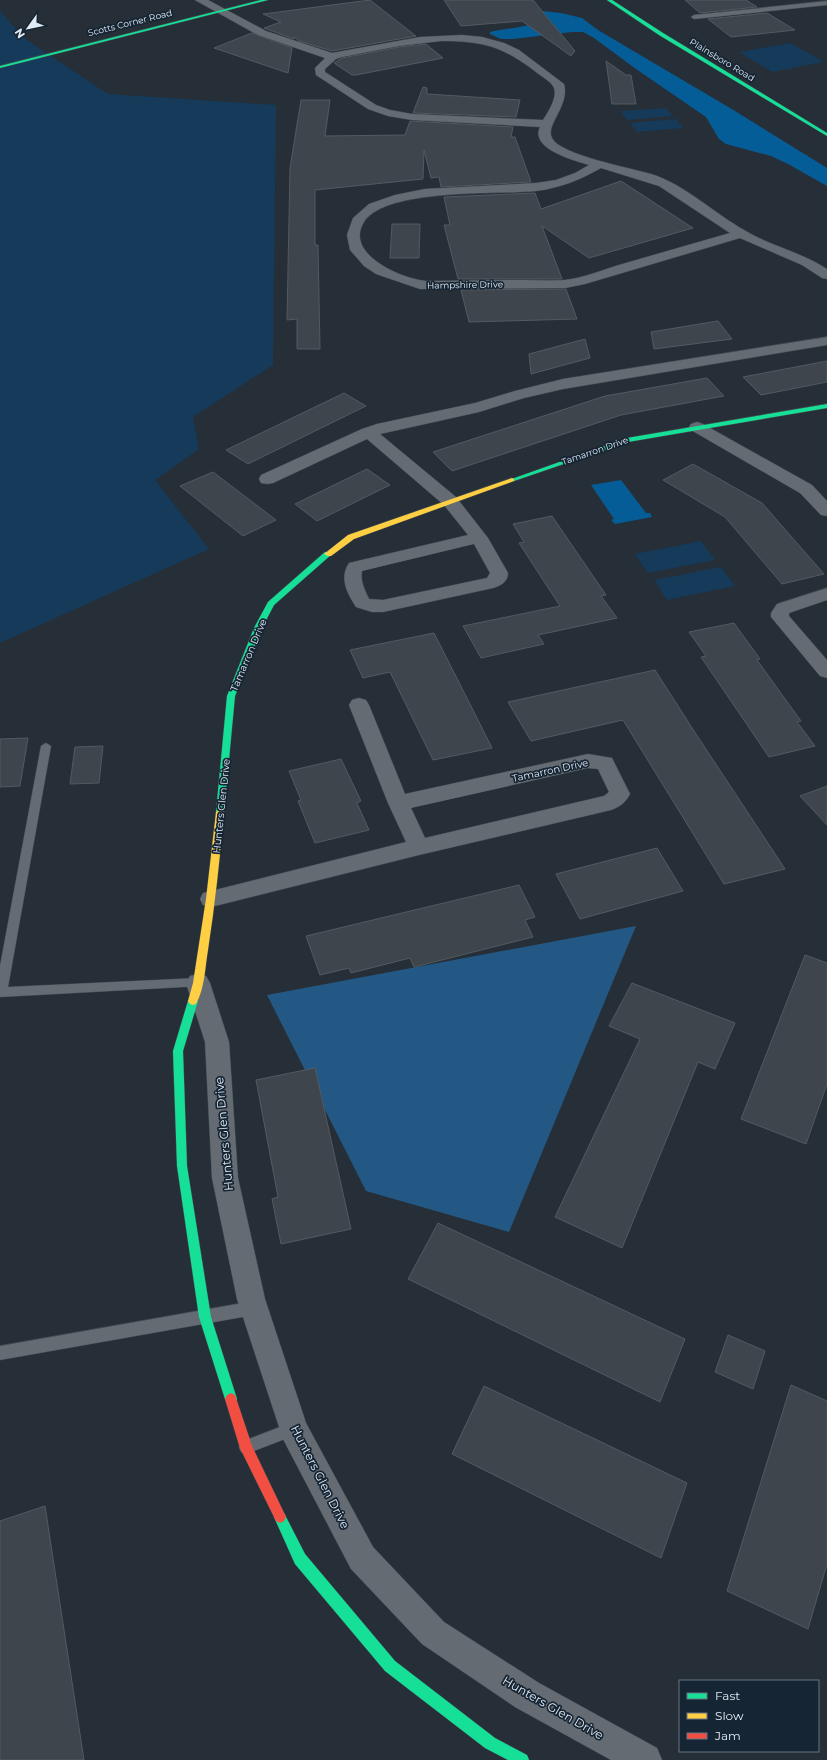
<svg xmlns="http://www.w3.org/2000/svg" width="827" height="1760" font-family="Montserrat,sans-serif">
	<rect width="100%" height="100%" fill="#262f37"/>
	<g fill="#163a59">
		<polygon points="0,11 24,38 108,94 276,105 273,365 193,417 199,449 155,480 209,549 0,643"/>
		<polygon points="790,43 824,62 772,72 739,52"/>
		<polygon points="666,108 673,116 627,120 621,111"/>
		<polygon points="676,119 683,128 637,132 630,123"/>
		<polygon points="701,541 715,560 648,573 635,554"/>
		<polygon points="721,567 735,586 667,600 654,580"/>
	</g>
	<polygon fill="#235885" points="636,926 509,1232 366,1191 267,995"/>
	<g fill="#055d98">
		<path d="M532,10L561,13L582,18L598,30L735,111L827,168V186L788,164L771,156L726,144L719,139L706,117L636,69L594,38L583,32H572L513,39H501L490,34V32C501,29 519,28 529,25Z"/>
		<polygon points="621,480 646,513 650,513 652,517 615,524 611,520 614,519 591,485"/>
	</g>
	<g fill="#3e454c" stroke="#535a61">
		<polygon points="370,0 416,36 332,51 299,41 294,37 294,39 264,28 281,22 263,14"/>
		<polygon points="444,0 533,0 575,51 571,56 522,21 461,26"/>
		<polygon points="685,0 746,0 757,7 700,13"/>
		<polygon points="767,13 795,30 731,37 708,19"/>
		<polygon points="252,33 292,48 288,73 214,48"/>
		<polygon points="426,44 443,58 356,75 352,75 334,63 342,58 399,47"/>
		<polygon points="606,61 626,75 631,75 636,104 612,104"/>
		<polygon points="423,87 427,88 427,94 520,100 516,117 413,113"/>
		<polygon points="301,100 330,100 325,136 405,135 410,121 513,127 511,137 515,137 531,182 441,187 439,177 431,178 424,150 423,179 315,190 315,245 318,245 320,349 297,349 297,319 287,320 290,168"/>
		<polygon points="621,181 693,228 589,258 542,226 562,279 458,279 444,225 450,225 444,197 535,193 541,209"/>
		<polygon points="392,224 420,224 419,258 390,258"/>
		<polygon points="566,289 577,319 469,322 461,290"/>
		<polygon points="718,321 732,339 654,349 651,332"/>
		<polygon points="585,339 590,358 531,374 529,354"/>
		<polygon points="827,361 827,382 761,395 743,377"/>
		<polygon points="707,378 724,396 621,415 452,471 433,452 605,396"/>
		<polygon points="344,393 366,406 248,464 226,450"/>
		<polygon points="693,464 762,503 824,574 782,584 725,517 663,480"/>
		<polygon points="367,469 390,485 317,521 295,504"/>
		<polygon points="213,472 276,520 243,536 180,486"/>
		<polygon points="552,516 606,595 601,596 617,618 538,635 544,644 481,658 463,626 560,606 519,543 524,542 513,524"/>
		<polygon points="734,623 760,659 757,660 801,721 797,722 815,746 769,757 701,657 706,656 689,632"/>
		<polygon points="434,633 476,716 492,748 433,760 390,672 363,678 350,650"/>
		<polygon points="655,670 694,731 785,869 724,884 623,720 531,741 508,702"/>
		<polygon points="28,738 20,786 0,787 0,739"/>
		<polygon points="103,746 99,783 70,784 75,747"/>
		<polygon points="341,759 361,801 357,803 369,830 315,843 298,801 301,800 289,771"/>
		<polygon points="827,786 827,825 800,796"/>
		<polygon points="657,848 683,891 580,919 556,874"/>
		<polygon points="519,885 535,917 525,920 533,937 414,967 410,958 351,973 349,968 320,975 306,936"/>
		<polygon points="805,955 827,963 827,1084 806,1144 741,1119"/>
		<polygon points="632,983 735,1023 715,1069 698,1062 622,1248 555,1217 640,1039 609,1026"/>
		<polygon points="315,1068 351,1229 281,1244 272,1199 278,1197 256,1080"/>
		<polygon points="438,1223 685,1339 660,1402 408,1279"/>
		<polygon points="728,1335 765,1351 753,1389 715,1372"/>
		<polygon points="791,1385 827,1401 827,1564 808,1629 727,1591"/>
		<polygon points="484,1386 687,1483 661,1558 452,1454"/>
		<polygon points="45,1506 84,1760 0,1760 0,1521"/>
	</g>
	<g fill="none" stroke-linecap="round" stroke-linejoin="round">
		<g stroke="#424a51" stroke-width="1">
			<g id="lane">
				<polygon points="827,1 827,5 694,19 691,17 694,15"/>
				<polygon points="46,743 51,746 8,987 198,978 202,980 204,983 202,986 0,997 0,966 41,746"/>
				<polygon points="254,1301 259,1303 261,1308 259,1313 254,1315 0,1360 0,1346"/>
				<polygon points="293,1422 298,1424 300,1429 298,1434 246,1454 241,1452 239,1447 241,1442"/>
			</g>
		</g>
		<g stroke="#424a51" stroke-width="1">
			<g id="street">
				<path d="M195,0H208L266,31L332,53L420,37L462,35L482,37L504,43L519,50L564,84C570,106 545,125 552,138C560,155 631,168 651,174C684,184 714,213 744,230C770,246 801,252 827,269V279L822,278L802,265L740,238L585,284L565,288L420,289L376,274L364,266L350,250L347,235L353,218L369,204L395,195L425,189L536,183L556,180L575,173L589,165C576,161 529,149 540,127L412,120L388,116L368,109L316,75L315,68L325,58L258,35ZM441,41C483,41 502,46 536,72C541,76 550,81 553,86C559,96 548,112 543,120L412,114L390,110L376,105L325,72V69L336,59L342,57L399,46ZM601,168L659,186L730,233C693,244 656,254 619,265C602,270 583,278 565,280C551,281 536,280 522,280C491,280 460,281 429,281C406,281 343,255 364,222C386,188 497,195 536,191C560,188 580,180 601,168Z"/>
				<path d="M827,337V345L563,389L524,398L479,412L380,434L456,497L488,538L508,573C508,582 500,586 493,588L383,612H372L356,607C347,593 339,578 349,563L468,535L444,505L367,439L273,483L267,484L261,483L259,479L261,475L362,429L377,424L475,403L515,391L563,379ZM474,544L490,573L487,578L383,600L369,599C365,590 360,581 362,571Z"/>
				<polygon points="697,422 703,424 812,485 827,501 827,516 821,515 800,493 691,430 689,427 691,424"/>
				<polygon points="827,588 827,600 789,613 789,616 827,660 827,678 820,676 771,617 771,613 777,604"/>
				<path d="M359,698L366,700L369,705L405,794L588,754L612,758L630,794C626,802 620,807 611,810L419,855L211,907L203,905L200,899L203,893L211,891L406,842L388,803L349,705L352,700ZM588,768L598,769L609,792L604,796L425,838L411,808Z"/>
				<polygon points="198,974 206,976 210,983 229,1042 238,1178 265,1299 306,1423 373,1547 444,1622 539,1683 657,1748 662,1760 611,1760 515,1707 422,1644 351,1569 283,1439 237,1299 212,1178 205,1042 186,983 190,976"/>
			</g>
		</g>
		<g stroke="#424a51" stroke-width="1">
			<g id="fast">
				<polygon points="261,0 268,0 0,68 0,66"/>
				<polygon points="607,0 612,0 663,33 827,133 827,136 659,35"/>
				<polygon points="827,404 827,408 628,442 514,481 510,481 509,480 627,438"/>
				<polygon points="325,552 328,552 332,554 274,605 262,628 235,696 224,812 223,814 217,814 216,812 227,696 254,628 268,602"/>
				<polygon points="193,997 196,998 198,1001 183,1051 187,1166 211,1317 237,1399 235,1403 231,1405 227,1403 225,1399 199,1317 177,1166 173,1051 188,1001 190,998"/>
				<polygon points="280,1511 284,1513 305,1554 395,1661 495,1738 527,1755 529,1760 508,1760 485,1748 385,1671 295,1564 274,1517 276,1513"/>
			</g>
		</g>
		<g stroke="#424a51" stroke-width="1">
			<g id="slow">
				<polygon points="512,478 514,479 514,481 354,539 331,556 328,556 324,554 348,535"/>
				<path d="M220,809L224,812C220,858 215,904 208,950C205,967 205,988 196,1004L193,1005L190,1004L188,1001L193,983L206,899L216,812Z"/>
			</g>
		</g>
		<g stroke="#424a51" stroke-width="1">
			<polygon id="jam" points="231,1393 235,1395 252,1446 286,1517 284,1521 280,1523 276,1521 240,1448 225,1399 227,1395"/>
		</g>
		<use href="#lane" fill="#656b72" fill-rule="evenodd"/>
		<use href="#street" fill="#656b72" fill-rule="evenodd"/>
		<use href="#fast" fill="#16e098" fill-rule="evenodd"/>
		<use href="#slow" fill="#ffcf43" fill-rule="evenodd"/>
		<use href="#jam" fill="#f24e42" fill-rule="evenodd"/>
	</g>
	<g text-anchor="middle" stroke-width="3.5" stroke-linejoin="round" paint-order="stroke">
		<g font-size="9" fill="#e1ebf5" stroke="#162534">
			<text transform="translate(130 23) rotate(-14)" y="3">Scotts Corner Road</text>
			<text transform="translate(722 60) rotate(31)" y="3">Plainsboro Road</text>
			<text transform="translate(465 285) rotate(-1)" y="3">Hampshire Drive</text>
			<text transform="translate(595 451) rotate(-19)" y="3">Tamarron Drive</text>
		</g>
		<g font-size="10" fill="#e1ebf5" stroke="#162534">
			<text transform="translate(248 655) rotate(-67)" y="4">Tamarron Drive</text>
			<text transform="translate(550 770) rotate(-12)" y="4">Tamarron Drive</text>
			<text transform="translate(221 806) rotate(-84)" y="4">Hunters Glen Drive</text>
		</g>
		<g font-size="12" fill="#e1ebf5" stroke="#162534">
			<text transform="translate(224 1134) rotate(-95)" y="4">Hunters Glen Drive</text>
			<text transform="translate(320 1477) rotate(63)" y="4">Hunters Glen Drive</text>
			<text transform="translate(553 1708) rotate(30)" y="4">Hunters Glen Drive</text>
		</g>
	</g>
	<rect x="679" y="1680" width="140" height="72" fill="#162534" stroke="#677481"/>
	<rect x="687" y="1693" width="20" height="6" fill="#16e098" stroke="#677481"/>
	<text x="715" y="1700" font-size="12" fill="#e1ebf5">Fast</text>
	<rect x="687" y="1713" width="20" height="6" fill="#ffcf43" stroke="#677481"/>
	<text x="715" y="1720" font-size="12" fill="#e1ebf5">Slow</text>
	<rect x="687" y="1733" width="20" height="6" fill="#f24e42" stroke="#677481"/>
	<text x="715" y="1740" font-size="12" fill="#e1ebf5">Jam</text>
	<g transform="translate(28 28) rotate(237)" stroke="#162534" stroke-width="3" paint-order="stroke">
	<path d="M0-3L7 15L0 10L-7 15Z" fill="#e1ebf5"/>
	<text y="-6" font-size="11" font-weight="bold" text-anchor="middle" fill="#e1ebf5">N</text>
	</g>
</svg>
